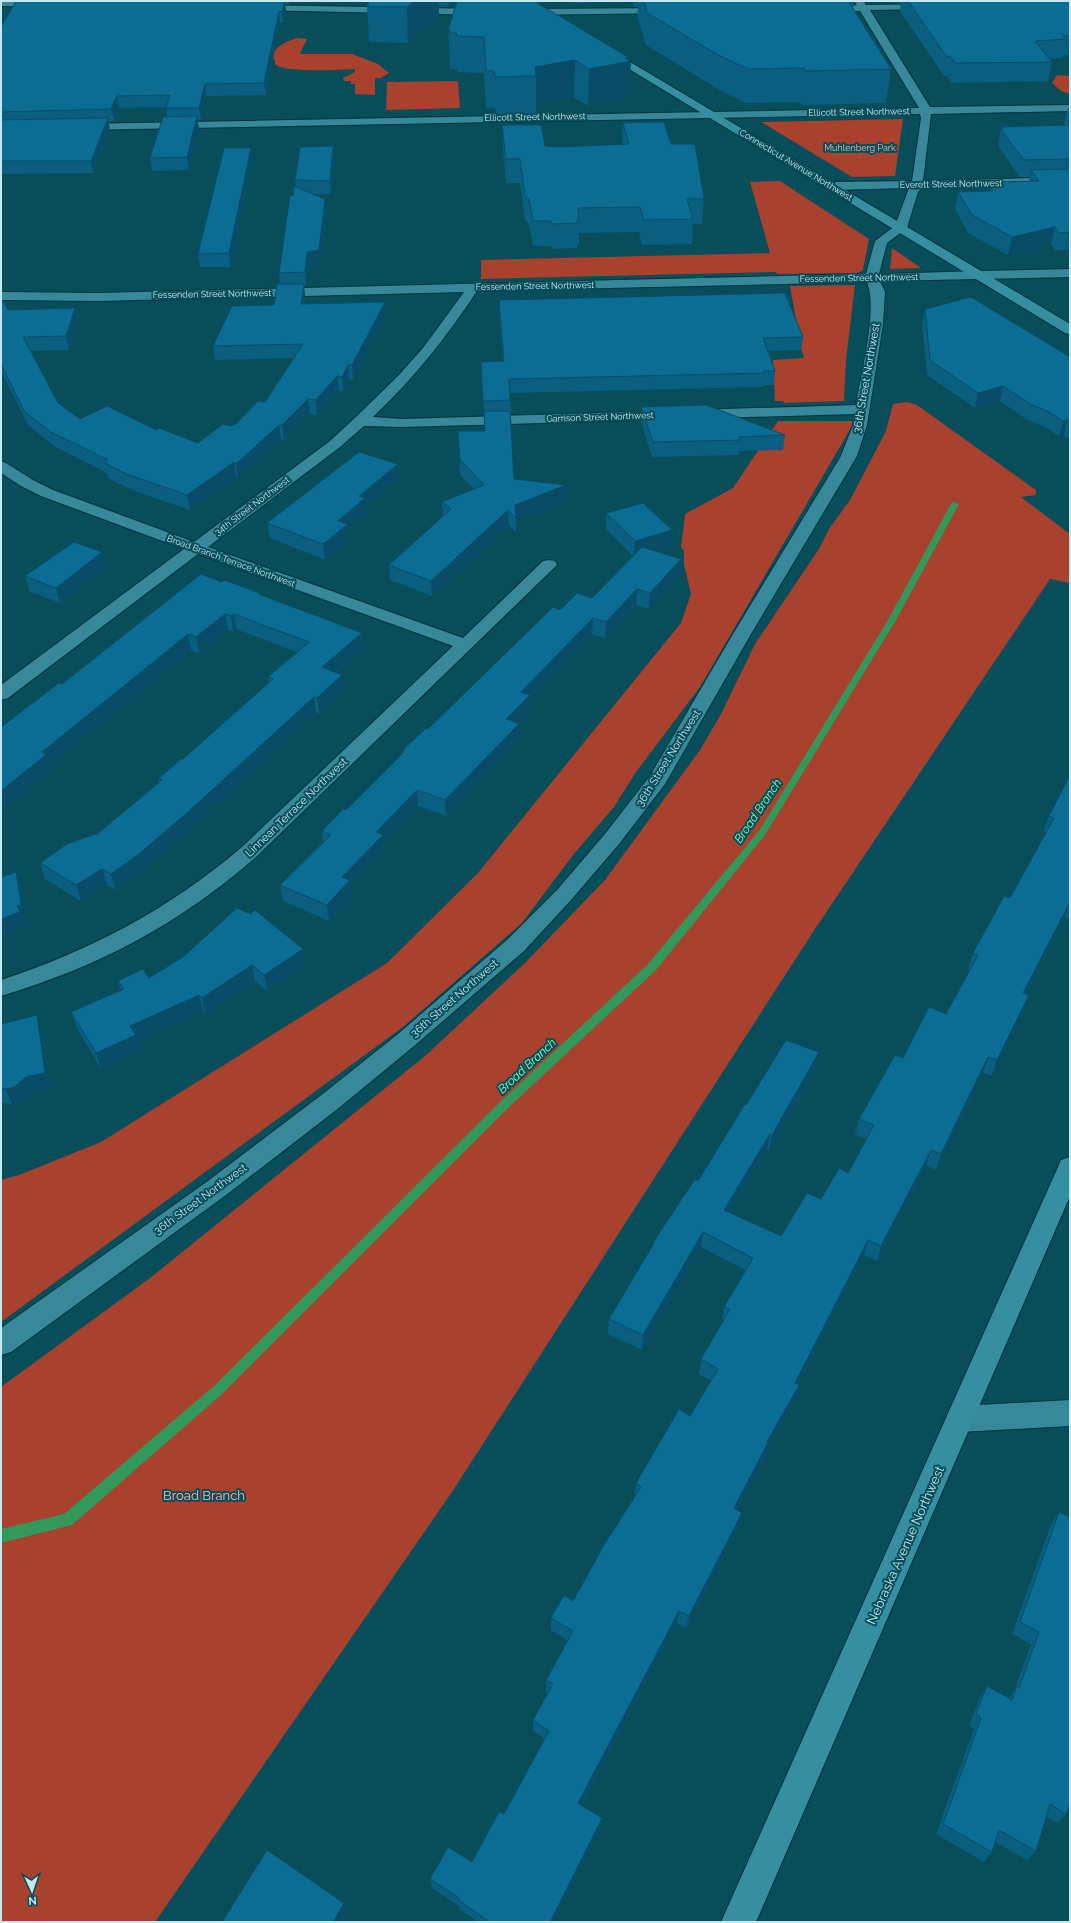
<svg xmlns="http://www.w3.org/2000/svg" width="1071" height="1923" font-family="Raleway,sans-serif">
	<rect width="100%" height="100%" fill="#074e5a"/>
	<g fill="#a8412e">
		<path d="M298,38L307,39L300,53L302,54H352L378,64L389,73L381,78H375V95L355,94V84H351V81H344L343,78L355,72V69C340,70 283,73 275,64V60L272,58C274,46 287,41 298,38Z"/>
		<polygon points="1057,75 1070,76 1070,94 1061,91 1052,83"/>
		<polygon points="458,81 460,108 386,110 387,82"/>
		<polygon points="903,119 895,176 852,177 761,122"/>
		<polygon points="780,181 869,239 863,270 857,273 777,274 776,272 481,279 481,260 770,253 750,182"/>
		<polygon points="892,248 921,268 890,269"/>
		<polygon points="855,285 846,360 844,401 784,403 783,401 775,401 773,360 804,358 801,348 790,286"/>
		<polygon points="907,402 917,405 1036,490 1036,495 1021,497 1070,534 1070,583 1050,579 813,932 452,1492 155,1922 1,1922 1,1387 150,1278 425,1056 524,964 605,880 700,750 721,714 755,644 819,549 829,529 850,500 886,431 893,404"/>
		<polygon points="778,421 855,421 700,687 636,772 614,807 573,855 522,923 403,1027 1,1322 1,1180 19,1175 101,1142 387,963 478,873 681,623 691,594 684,564 684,550 681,548 685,514 733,488"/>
	</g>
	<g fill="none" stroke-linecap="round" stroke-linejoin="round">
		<polygon fill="#32995a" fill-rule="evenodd" points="952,502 959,504 896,620 765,835 656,970 508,1108 222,1394 72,1525 1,1543 1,1529 64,1514 214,1386 500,1102 648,964 759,831 888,620"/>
		<g stroke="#02323a" stroke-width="2">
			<g id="street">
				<polygon points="1,1 45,1 50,4 45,7 1,6"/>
				<path d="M854,1H864L866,5L934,4L936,6L931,9L870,10L930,107L1070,105V111L931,114L923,181L1070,177V185L921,188L918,192L907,228L887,243L879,274L979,271L984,272L985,275L984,278L979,279L880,281L885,292L883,324L867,425L857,456L751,634L665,784L619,844L571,900L524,951L414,1046L340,1107L226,1195L11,1352L1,1355V1328L208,1181L324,1093L398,1034L508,939L557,890L605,834L650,776L733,634L841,456L853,425L854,414L402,427L364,426L340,447L208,547L463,638L543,561L549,560L555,561L557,565L256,857C178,925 100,966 1,996V980C92,950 169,909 242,847L453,646L198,554L8,698L1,700V685L184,549L41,496L21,486L1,473V461L6,463L33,480L53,490L194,542L330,441L358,415L398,376L423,348L464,292L98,301L1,300V292L98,293L866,274L875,241L895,226L909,188L832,190L826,186L832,182L912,181L921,118L920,114L80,130L75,127L80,124L919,108L860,11H851L846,8L848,6L857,5ZM867,282C878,309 861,374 856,405L402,419L373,417C414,378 446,338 477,291Z"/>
				<polygon points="255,5 483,9 488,12 483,15 252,10 250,8 252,6"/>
				<polygon points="667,8 672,11 670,13 523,15 518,12 523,9"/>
				<polygon points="1070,1400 1070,1426 960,1432 950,1428 946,1419 950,1410 960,1406"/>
			</g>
		</g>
		<g stroke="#02323a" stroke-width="2">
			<polygon id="secondary" points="1070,269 1070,277 979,279 974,278 973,275 974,272 979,271"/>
		</g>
		<g stroke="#02323a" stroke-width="2">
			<g id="primary">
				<polygon points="605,47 1070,324 1070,334 1065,333 601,52 600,50"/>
				<polygon points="1070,1157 1070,1196 756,1922 721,1922 1058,1167 1061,1160"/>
			</g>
		</g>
		<use href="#street" fill="#37899a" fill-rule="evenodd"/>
		<use href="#secondary" fill="#37899a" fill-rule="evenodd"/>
		<use href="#primary" fill="#368fa1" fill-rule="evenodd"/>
	</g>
	<g fill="#0a5e7f">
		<polygon points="16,1 290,1 289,4 285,4 286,13 283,23 280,23 266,95 206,96 201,120 197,120 199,129 189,170 152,171 150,158 167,117 166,107 119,108 114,121 108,122 110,130 93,173 1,174 1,27"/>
		<polygon points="369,1 455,1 448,7 439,6 439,15 408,43 369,42 367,7"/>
		<polygon points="568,1 853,1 854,2 853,8 891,69 886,103 802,105 800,102 745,103 718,89 646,45 637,16 638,7 634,7 633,2 572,3"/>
		<polygon points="893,1 1070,1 1070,55 1063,55 1062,58 1050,59 1052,62 1048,81 952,83 947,76 944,76 900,11 901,3 895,3"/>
		<polygon points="448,30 628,57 629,98 588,106 574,97 536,103 536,114 496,114 495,108 486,108 484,73 457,72 457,69 450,69 450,66"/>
		<polygon points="1068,108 1070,108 1070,250 1055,250 1051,244 1008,255 968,233 955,209 958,192 990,191 990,187 996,187 997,182 1029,181 1030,177 1020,177 998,146 1001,127 1065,125 1064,124"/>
		<polygon points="623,123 671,144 704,199 702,224 693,224 692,244 642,245 639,232 579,233 579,245 577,245 577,248 552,249 551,246 533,246 529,224 525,220 520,183 506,183 503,149 502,125 545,146 558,147 622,145"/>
		<polygon points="333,146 334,159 331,194 312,194 326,212 321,264 309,266 306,286 304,286 305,297 304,304 385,302 386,316 353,380 349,379 343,391 339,391 317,415 310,414 284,440 281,439 238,478 236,477 190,510 132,490 108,478 107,473 54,446 28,425 1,371 1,306 8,310 75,308 78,322 69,350 30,351 58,403 80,419 156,430 198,443 231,426 236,424 265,402 294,358 215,360 213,346 274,305 280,284 279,273 293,196 296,187 295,180"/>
		<polygon points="251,148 252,161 231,267 200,267 198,254"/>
		<polygon points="499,300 803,337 801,350 768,351 775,371 774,385 764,385 763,387 510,393 514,479 566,485 565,501 516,520 516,533 509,525 432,596 390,580 389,565 443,517 442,502 474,489 460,475 458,431 485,431 481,362 503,361 499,313"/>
		<polygon points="925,309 1070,357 1070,439 1064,435 1059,436 1045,427 1026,419 1000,401 975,408 927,375 922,323"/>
		<polygon points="641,407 785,435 783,450 739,451 739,455 652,457 641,422"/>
		<polygon points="398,464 399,479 366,506 367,513 348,528 349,539 325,560 270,538 267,523"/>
		<polygon points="606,513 671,546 654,551 680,575 649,609 636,605 605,638 592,634 530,699 530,711 518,723 519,740 446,816 418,806 384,842 385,851 351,886 352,896 329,921 283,901 280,885 323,842 322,831 346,810 402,754 402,751 428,729 560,610 592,598 633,556 606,529"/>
		<polygon points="106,568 60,603 29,591 25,576"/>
		<polygon points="260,595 363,648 336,673 344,691 319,714 316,713 193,827 143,870 116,890 107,885 81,901 45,879 40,863 96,835 159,782 159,778 183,759 269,683 268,677 297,652 236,629 233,632 228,630 199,653 191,650 50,765 52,770 1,811 62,684"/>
		<polygon points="1070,775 1070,918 1069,919 1065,917 1026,994 1029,995 1024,1011 991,1076 983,1073 936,1170 926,1165 877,1261 864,1255 798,1384 799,1385 795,1399 766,1451 765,1457 737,1510 739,1526 686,1628 677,1623 581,1806 601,1828 554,1922 478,1922 459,1909 459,1906 432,1888 430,1879 472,1862 504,1814 545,1739 533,1731 533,1720 548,1693 546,1692 546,1680 568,1641 551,1630 551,1618 573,1601 635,1497 634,1497 636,1483 690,1416 711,1381 699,1374 701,1359 723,1322 722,1321 724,1307 745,1270 701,1247 642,1350 608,1334 609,1319 654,1244 654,1241 698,1181 746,1105 816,1068 769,1150 767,1149 729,1212 781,1236 821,1199 848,1173 866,1139 855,1135 859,1119 903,1058 946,1014 970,970 968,969 973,953 1010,898 1046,833 1043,832 1049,816"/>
		<polygon points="303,949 306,965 267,991 255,981 206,1014 203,1011 138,1040 141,1051 101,1069 77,1028 71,1012 121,990 118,981 149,978"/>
		<polygon points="1,1024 43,1031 51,1088 32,1093 20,1102 12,1104 1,1103"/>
		<polygon points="1059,1512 1066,1814 1058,1823 1046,1817 1036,1851 1027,1860 995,1842 992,1852 984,1862 936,1834 974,1729 969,1725 980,1698 987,1686 1009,1698 1015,1689 1031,1644 1012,1634 1051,1525"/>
	</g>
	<g fill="#084c68">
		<polygon points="285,1 286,13 283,23 282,12"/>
		<polygon points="414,1 438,1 439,15 408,43 407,7"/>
		<polygon points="448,1 455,1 448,7"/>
		<polygon points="279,11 280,23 266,95 264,83"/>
		<polygon points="628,57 628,62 631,61 629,98 588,106 589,69"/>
		<polygon points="575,60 574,97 536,103 536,76 535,67"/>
		<polygon points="205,84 206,96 201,120 199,108"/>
		<polygon points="117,96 119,108 114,121 111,109"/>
		<polygon points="197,116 199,129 189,170 187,157"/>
		<polygon points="108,118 110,130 93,173 91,161"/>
		<polygon points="333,146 334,159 331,194 330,181"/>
		<polygon points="251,148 252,161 231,267 229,253"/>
		<polygon points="325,199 326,212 321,264 309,266 306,286 305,272 307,252"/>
		<polygon points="1055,227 1051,244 1008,255 1012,237"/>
		<polygon points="304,284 305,297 303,318 301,304"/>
		<polygon points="385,302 386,316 353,380 352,365"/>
		<polygon points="75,308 78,322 69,350 66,336"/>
		<polygon points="348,365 349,379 343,391 342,377"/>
		<polygon points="337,376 339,391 317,415 316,400"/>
		<polygon points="1003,386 1000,401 975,408 978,393"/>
		<polygon points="308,399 310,414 284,440 282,425"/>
		<polygon points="1068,420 1064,435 1059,436 1063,421"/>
		<polygon points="279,425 281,439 238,478 236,464"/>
		<polygon points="234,462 236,477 190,510 187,495"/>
		<polygon points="398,464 399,479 366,506 367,513 348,528 349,539 325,560 323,544 338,521 359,496"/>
		<polygon points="566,485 565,501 516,520 515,505"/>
		<polygon points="508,510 509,525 432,596 431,581"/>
		<polygon points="672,530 671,546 634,557 635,541"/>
		<polygon points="102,552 106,568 60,603 56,588"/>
		<polygon points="681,559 680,575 649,609 650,593"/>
		<polygon points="637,589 636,605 605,638 606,622"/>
		<polygon points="225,614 228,630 199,653 196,637"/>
		<polygon points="234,614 236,629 233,632 231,616"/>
		<polygon points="593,618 592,634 530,699 530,711 507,735 506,719 521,692"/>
		<polygon points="362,633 363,648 324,683 322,667"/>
		<polygon points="188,634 191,650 50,765 52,770 1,811 1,791 42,752"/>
		<polygon points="342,675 344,691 319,714 317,698"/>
		<polygon points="314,697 316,713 193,827 143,870 116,890 111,874"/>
		<polygon points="519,724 519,740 446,816 445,800"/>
		<polygon points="417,790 418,806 384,842 385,851 351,886 352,896 329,921 327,905 342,877 376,832"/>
		<polygon points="102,869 107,885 81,901 76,885"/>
		<polygon points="16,872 22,888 26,921 23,922 25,928 1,937 1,919 17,906"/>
		<polygon points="1070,902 1065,917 1018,1009 1023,993"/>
		<polygon points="303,949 306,965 267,991 264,975"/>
		<polygon points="252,965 255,981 206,1014 202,998"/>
		<polygon points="199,995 203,1011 138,1040 141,1051 101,1069 96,1053 130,1026"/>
		<polygon points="1029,995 1024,1011 991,1076 997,1060"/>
		<polygon points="37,1015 43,1031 51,1088 32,1093 20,1102 12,1104 6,1089"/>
		<polygon points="819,1052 816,1068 769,1150 772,1135"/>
		<polygon points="988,1057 983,1073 936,1170 941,1154"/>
		<polygon points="770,1134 767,1149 722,1225 724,1210"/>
		<polygon points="931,1150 926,1165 877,1261 881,1246"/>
		<polygon points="703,1232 701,1247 642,1350 643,1335"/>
		<polygon points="868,1240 864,1255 791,1397 795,1383"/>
		<polygon points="799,1385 795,1399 766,1451 765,1457 731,1522 734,1508 767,1442"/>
		<polygon points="742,1513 739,1526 686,1628 689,1616"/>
		<polygon points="679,1611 677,1623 577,1813 578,1803"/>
		<polygon points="602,1818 601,1828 554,1922 550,1922"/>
		<polygon points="344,1903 347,1912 342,1922 333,1922"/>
	</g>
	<g fill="#0c6d94" stroke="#084c68">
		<polygon points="16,1 285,1 282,12 279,11 264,83 205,84 199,108 166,108 170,95 117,96 111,109 1,112 1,27"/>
		<polygon points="369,1 414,1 407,7 367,7"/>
		<polygon points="457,1 534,1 628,57 625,58 631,61 589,69 575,60 535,67 536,76 495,77 494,71 486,71 484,37 456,36 457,33 449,33 450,30 448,30"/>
		<polygon points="644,1 853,1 854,2 849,2 891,69 806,71 804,68 748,69 720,56 647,13"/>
		<polygon points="908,1 1070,1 1070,36 1063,36 1066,39 1035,41 1052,62 956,63 950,56 947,57"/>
		<polygon points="197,116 187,157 150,158 163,117"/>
		<polygon points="108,118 91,161 1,161 1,120"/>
		<polygon points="664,122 671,144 695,144 704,199 687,199 693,219 644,220 640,207 578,208 579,220 577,220 577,223 552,224 551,221 533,221 529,199 525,196 520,159 506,159 502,125 541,125 545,146 558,147 629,144 623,123"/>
		<polygon points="1070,125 1070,159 1024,160 1001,130 1003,129 1001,127"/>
		<polygon points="333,146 330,181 295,180 300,147"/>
		<polygon points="224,148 251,148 229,253 198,254"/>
		<polygon points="1070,169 1070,232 1059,233 1055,227 1012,237 972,215 958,192 993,191 990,187 1000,187 997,182 1039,181 1031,170"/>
		<polygon points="294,186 325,199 319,250 307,252 305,272 279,273 290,195 293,196"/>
		<polygon points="277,284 304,284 301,304 385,302 352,365 348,365 342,377 337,376 316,400 308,399 282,425 279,425 236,464 234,462 187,495 129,475 105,463 108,460 51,432 24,411 1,364 1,306 3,300 8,310 75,308 66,336 23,337 58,403 80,419 107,406 156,430 159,428 198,443 223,424 231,426 236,424 258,401 265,402 303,344 213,346 232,306 274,305"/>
		<polygon points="785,293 803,337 763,338 775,371 764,371 765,373 509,379 510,400 483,401 481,362 504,361 499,300"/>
		<polygon points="971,297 1070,357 1070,421 1068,420 1063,421 1049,412 1030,404 1003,386 978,393 930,360 925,309"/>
		<polygon points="706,405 785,435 739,437 740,440 653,442 641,407"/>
		<polygon points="484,411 510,411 514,479 566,485 515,505 516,518 508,510 431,581 389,565 451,509 442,502 484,485 460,460 458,431 485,431"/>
		<polygon points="359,452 398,464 359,496 365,498 338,521 348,524 323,544 267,523"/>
		<polygon points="643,503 672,530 635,541 606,513"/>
		<polygon points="74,542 102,552 56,588 25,576"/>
		<polygon points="642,547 681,559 650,593 637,589 606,622 593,618 521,692 530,695 506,719 519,724 445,800 417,790 376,832 383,835 342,877 350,880 327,905 280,885 331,835 322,831 343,809 346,810 404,752 402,751 426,728 428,729 553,607 560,610 577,593 592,598"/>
		<polygon points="201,574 222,582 224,580 260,593 258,594 362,633 322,667 342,675 317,698 314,697 189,811 139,854 111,874 102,869 76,885 40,863 67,844 95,834 96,835 162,780 159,778 181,759 183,759 273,679 268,677 309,642 234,614 231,616 225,614 196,637 188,634 42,752 47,754 1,791 1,727 59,683 62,684"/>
		<polygon points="1070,775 1070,902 1023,993 1029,995 997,1060 988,1057 941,1154 931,1150 881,1246 868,1240 795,1383 799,1385 767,1442 768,1443 734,1508 742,1513 689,1616 679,1611 578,1803 602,1818 550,1922 490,1922 458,1900 459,1898 430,1879 448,1847 472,1862 499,1812 504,1814 549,1731 533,1720 553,1684 546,1680 573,1631 551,1618 564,1595 573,1601 604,1545 641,1487 636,1483 679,1409 690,1416 718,1369 701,1359 730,1309 724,1307 753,1258 703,1232 643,1335 609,1319 654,1243 654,1241 695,1179 698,1181 745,1104 746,1105 786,1040 819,1052 772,1135 770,1134 724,1210 781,1236 807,1193 821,1199 839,1168 848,1173 874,1125 859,1119 895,1055 903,1058 929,1007 946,1014 978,955 973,953 1004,896 1010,898 1054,818 1049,816"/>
		<polygon points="16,872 21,905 17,906 20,912 1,919 1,877"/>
		<polygon points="237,908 251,914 255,910 303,949 264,975 252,965 202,998 199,995 130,1026 136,1035 96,1053 71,1012 124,989 118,981 143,969 149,978 183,957"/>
		<polygon points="37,1015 45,1073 26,1077 14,1087 6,1089 1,1088 1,1024"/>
		<polygon points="1059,1512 1070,1517 1070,1803 1066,1814 1050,1804 1036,1851 999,1830 992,1852 943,1824 981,1718 976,1714 987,1686 1012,1700 1017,1686 1019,1688 1039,1632 1020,1622"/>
		<polygon points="267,1850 344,1903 333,1922 222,1922"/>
	</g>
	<g text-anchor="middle" stroke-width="4" stroke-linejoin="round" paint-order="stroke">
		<g font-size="9" fill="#c2e8f1" stroke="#074e5a">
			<text transform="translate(859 112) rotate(-1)" y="3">Ellicott Street Northwest</text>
			<text transform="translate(535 117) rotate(-1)" y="3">Ellicott Street Northwest</text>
			<text transform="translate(796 165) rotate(31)" y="3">Connecticut Avenue Northwest</text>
			<text transform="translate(951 184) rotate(-1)" y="3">Everett Street Northwest</text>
			<text transform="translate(859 278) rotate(-1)" y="3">Fessenden Street Northwest</text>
			<text transform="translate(535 286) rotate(-1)" y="3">Fessenden Street Northwest</text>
			<text transform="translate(212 294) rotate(-1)" y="3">Fessenden Street Northwest</text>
			<text transform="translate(600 417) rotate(-2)" y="3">Garrison Street Northwest</text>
			<text transform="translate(252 506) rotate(-37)" y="3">34th Street Northwest</text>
			<text transform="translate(231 561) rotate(20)" y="3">Broad Branch Terrace Northwest</text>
		</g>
		<g font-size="9" fill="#fbb9ab" stroke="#074e5a">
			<text x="860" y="151">Muhlenberg Park</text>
		</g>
		<g font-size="11" fill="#c2e8f1" stroke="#074e5a">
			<text transform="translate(866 378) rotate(-80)" y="4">36th Street Northwest</text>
			<text transform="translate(668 758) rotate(-58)" y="4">36th Street Northwest</text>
			<text transform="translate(296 807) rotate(-44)" y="4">Linnean Terrace Northwest</text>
			<text transform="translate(454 998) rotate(-41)" y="4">36th Street Northwest</text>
			<text transform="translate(200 1199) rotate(-36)" y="4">36th Street Northwest</text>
		</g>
		<g font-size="12" font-style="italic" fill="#84feac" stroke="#074e5a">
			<text transform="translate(758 811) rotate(-56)" y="4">Broad Branch</text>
			<text transform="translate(527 1066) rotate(-43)" y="4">Broad Branch</text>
		</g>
		<g font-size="13" fill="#fbb9ab" stroke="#074e5a">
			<text x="204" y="1500">Broad Branch</text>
		</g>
		<g font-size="13" fill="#c2e8f1" stroke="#074e5a">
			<text transform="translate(905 1545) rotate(-66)" y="5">Nebraska Avenue Northwest</text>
		</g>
	</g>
	<rect width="1071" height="1923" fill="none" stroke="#c2e8f1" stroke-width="4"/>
	<g transform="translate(32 1891) rotate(177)" stroke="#074e5a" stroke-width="3" paint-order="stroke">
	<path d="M0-3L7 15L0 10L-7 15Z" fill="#c2e8f1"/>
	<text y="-6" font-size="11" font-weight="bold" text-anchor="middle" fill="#c2e8f1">N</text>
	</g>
</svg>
